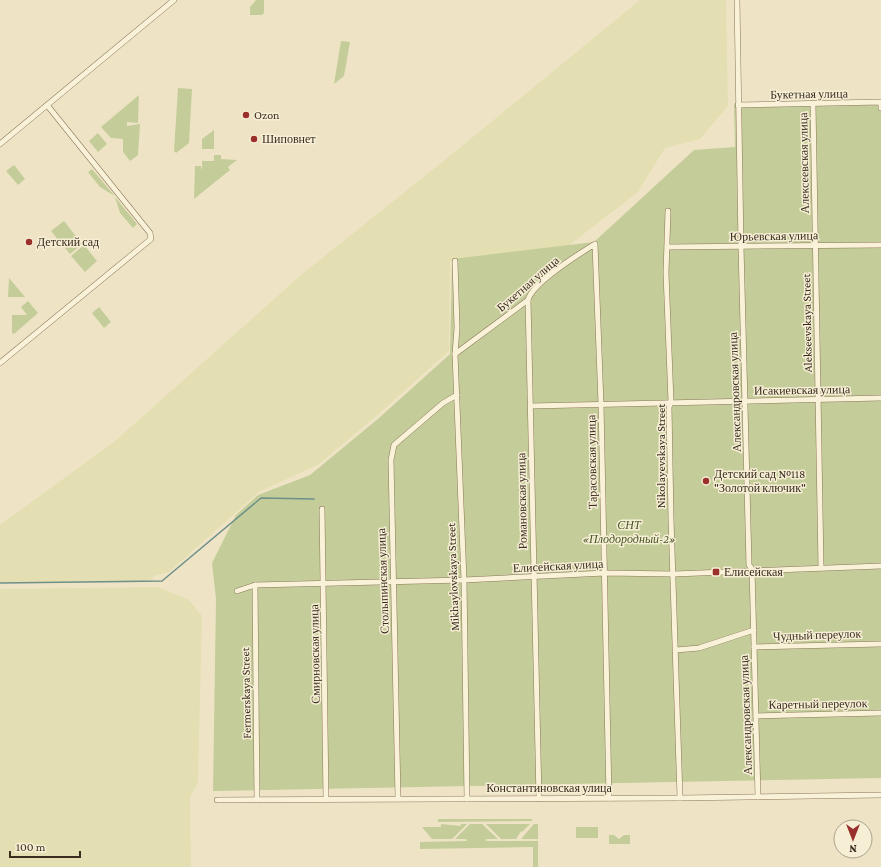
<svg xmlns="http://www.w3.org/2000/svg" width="881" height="867" font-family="'Crimson Pro',serif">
	<rect width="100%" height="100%" fill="#eee4c5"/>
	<g fill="#e4dfb2">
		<polygon points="640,0 726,0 728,106 700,139 665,148 638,192 567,247 552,256 450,262 449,351 373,419 319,464 259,492 169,572 154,576 151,582 0,583 0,525 115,441 301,275 446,159"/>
		<polygon points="158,587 189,600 202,616 198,782 190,797 191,867 0,867 0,589"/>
	</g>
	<g fill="#c4cd99">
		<polygon points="256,0 264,0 264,13 262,15 250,15 250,7"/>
		<polygon points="341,41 350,42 344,76 334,84"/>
		<polygon points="178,88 192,89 189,143 176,153 174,151"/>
		<polygon points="139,95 138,123 127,122 127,126 140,124 138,155 130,161 123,152 123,139 111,138 101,127"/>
		<polygon points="881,102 881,778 213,791 216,599 212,563 236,515 258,495 310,475 379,418 450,354 452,259 594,242 694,150 735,147 734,104"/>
		<polygon points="214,130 214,149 202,149 202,139"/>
		<polygon points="98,133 107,144 98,152 89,141"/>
		<polygon points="214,155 221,155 221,159 237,160 228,167 230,170 194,199 195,166 201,166 202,171 202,161 214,161"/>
		<polygon points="14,165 25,179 18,185 6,171"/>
		<polygon points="92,169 114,195 113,195 100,187 88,172"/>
		<polygon points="115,197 137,224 133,228 120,213"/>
		<polygon points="64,221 82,244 70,254 51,231"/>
		<polygon points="84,245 97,261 85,272 71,256"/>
		<polygon points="9,278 25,297 8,297"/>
		<polygon points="28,301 38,313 14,334 12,333 12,315 27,315 21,307"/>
		<polygon points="99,307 111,322 104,328 92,313"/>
		<polygon points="438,819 532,819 532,821 438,822"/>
		<polygon points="441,824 461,826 461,824 467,824 452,839 432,839 422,827 441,827"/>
		<polygon points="470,824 482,824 498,839 486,839 486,841 538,841 538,867 533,867 533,847 420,849 420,842 467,841 466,839 455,839"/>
		<polygon points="486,824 530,824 522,832 521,831 516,839 501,839"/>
		<polygon points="534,824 538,824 538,839 521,839"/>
		<rect x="576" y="827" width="22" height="11"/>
		<polygon points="609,835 614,835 619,839 624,835 630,835 630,844 609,844"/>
	</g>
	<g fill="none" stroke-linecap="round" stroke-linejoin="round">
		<polyline stroke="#6d9089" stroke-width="1.5" points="0,583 162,581 261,498 314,499"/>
		<g stroke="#8a765b" stroke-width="6">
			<g id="minor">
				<polyline points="737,0 741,246 749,565 752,569 758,797"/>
				<polyline points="738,105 881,102 881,108"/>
				<polyline points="813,105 821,568"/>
				<polyline points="0,144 174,0"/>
				<polyline points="668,211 666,273 671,402 669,407 671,519 680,798"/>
				<polyline points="668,247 881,245"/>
				<polyline points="455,261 457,328 455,354 464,580 467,799"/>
				<polyline points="528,300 539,799"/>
				<path d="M455,354L528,300C533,282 579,254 595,244L601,404L609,798"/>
				<polyline points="0,363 151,239 150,233 47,105"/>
				<polyline points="531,406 881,398"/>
				<polyline points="322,509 326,799"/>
				<polyline points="255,585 257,800"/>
				<polyline points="237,591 255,585 464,580 605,573 674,574 881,566"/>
				<polyline points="754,647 881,644"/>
				<polyline points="676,650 699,648 754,630"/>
				<polyline points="756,716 881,713"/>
				<polyline points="398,798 391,460 394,445 443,403 457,395"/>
				<polyline points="217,800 680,798 881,795"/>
			</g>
		</g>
		<use href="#minor" stroke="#f9f1d8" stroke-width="5"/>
	</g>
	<g fill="#99302b" stroke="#f6eed5" stroke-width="1.5">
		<circle cx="246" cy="115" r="4"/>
		<circle cx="254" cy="139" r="4"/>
		<circle cx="29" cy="242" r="4"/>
		<circle cx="706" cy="481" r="4"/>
		<rect x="712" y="568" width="8" height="8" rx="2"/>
	</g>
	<g text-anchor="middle" stroke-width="3" stroke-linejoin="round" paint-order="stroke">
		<g font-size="12" fill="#3a2d1f" stroke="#f6eed5">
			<text transform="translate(809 94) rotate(-1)" y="4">Букетная улица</text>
			<text transform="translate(804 163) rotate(-91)" y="4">Алексеевская улица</text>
			<text transform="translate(774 236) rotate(-1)" y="4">Юрьевская улица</text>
			<text transform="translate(528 284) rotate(-41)" y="4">Букетная улица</text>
			<text transform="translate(807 323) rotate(-91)" y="4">Alekseevskaya Street</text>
			<text transform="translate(802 390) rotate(-1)" y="4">Исакиевская улица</text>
			<text transform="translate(735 392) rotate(-92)" y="4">Александровская улица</text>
			<text transform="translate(661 456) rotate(-90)" y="4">Nikolayevskaya Street</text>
			<text transform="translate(592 462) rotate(-91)" y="4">Тарасовская улица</text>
			<text transform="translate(522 501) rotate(-91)" y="4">Романовская улица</text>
			<text transform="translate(558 566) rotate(-3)" y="4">Елисейская улица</text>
			<text transform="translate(453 577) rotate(-92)" y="4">Mikhaylovskaya Street</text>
			<text transform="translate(383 581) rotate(-92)" y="4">Столыпинская улица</text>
			<text transform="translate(817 635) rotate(-2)" y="4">Чудный переулок</text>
			<text transform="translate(315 654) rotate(-91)" y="4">Смирновская улица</text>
			<text transform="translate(246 693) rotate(-91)" y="4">Fermerskaya Street</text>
			<text transform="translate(818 704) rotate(-1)" y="4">Каретный переулок</text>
			<text transform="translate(746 715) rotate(-92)" y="4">Александровская улица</text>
			<text x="549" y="792">Константиновская улица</text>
		</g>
		<g font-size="12" fill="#3a2d1f" stroke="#f6eed5" text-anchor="start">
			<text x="254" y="119">Ozon</text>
			<text x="262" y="143">Шиповнет</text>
			<text x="37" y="246">Детский сад</text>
			<text x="714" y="478">Детский сад №118<tspan x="714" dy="14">"Золотой ключик"</tspan></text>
			<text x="724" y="576">Елисейская</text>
		</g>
		<g font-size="12" font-style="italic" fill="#475625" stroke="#f6eed5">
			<text x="629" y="529">СНТ<tspan x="629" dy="14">«Плодородный-2»</tspan></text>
		</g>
	</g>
	<g transform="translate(853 839) rotate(180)"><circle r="19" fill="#f6eed5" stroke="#aba18c"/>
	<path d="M0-3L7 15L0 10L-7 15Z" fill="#99302b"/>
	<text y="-6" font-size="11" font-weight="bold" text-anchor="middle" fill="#3a2d1f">N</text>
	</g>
	<path d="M10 851v6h70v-6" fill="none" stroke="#3a2d1f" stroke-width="2"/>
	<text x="16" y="851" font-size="12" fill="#3a2d1f" stroke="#f6eed5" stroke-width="3" paint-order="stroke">100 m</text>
</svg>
